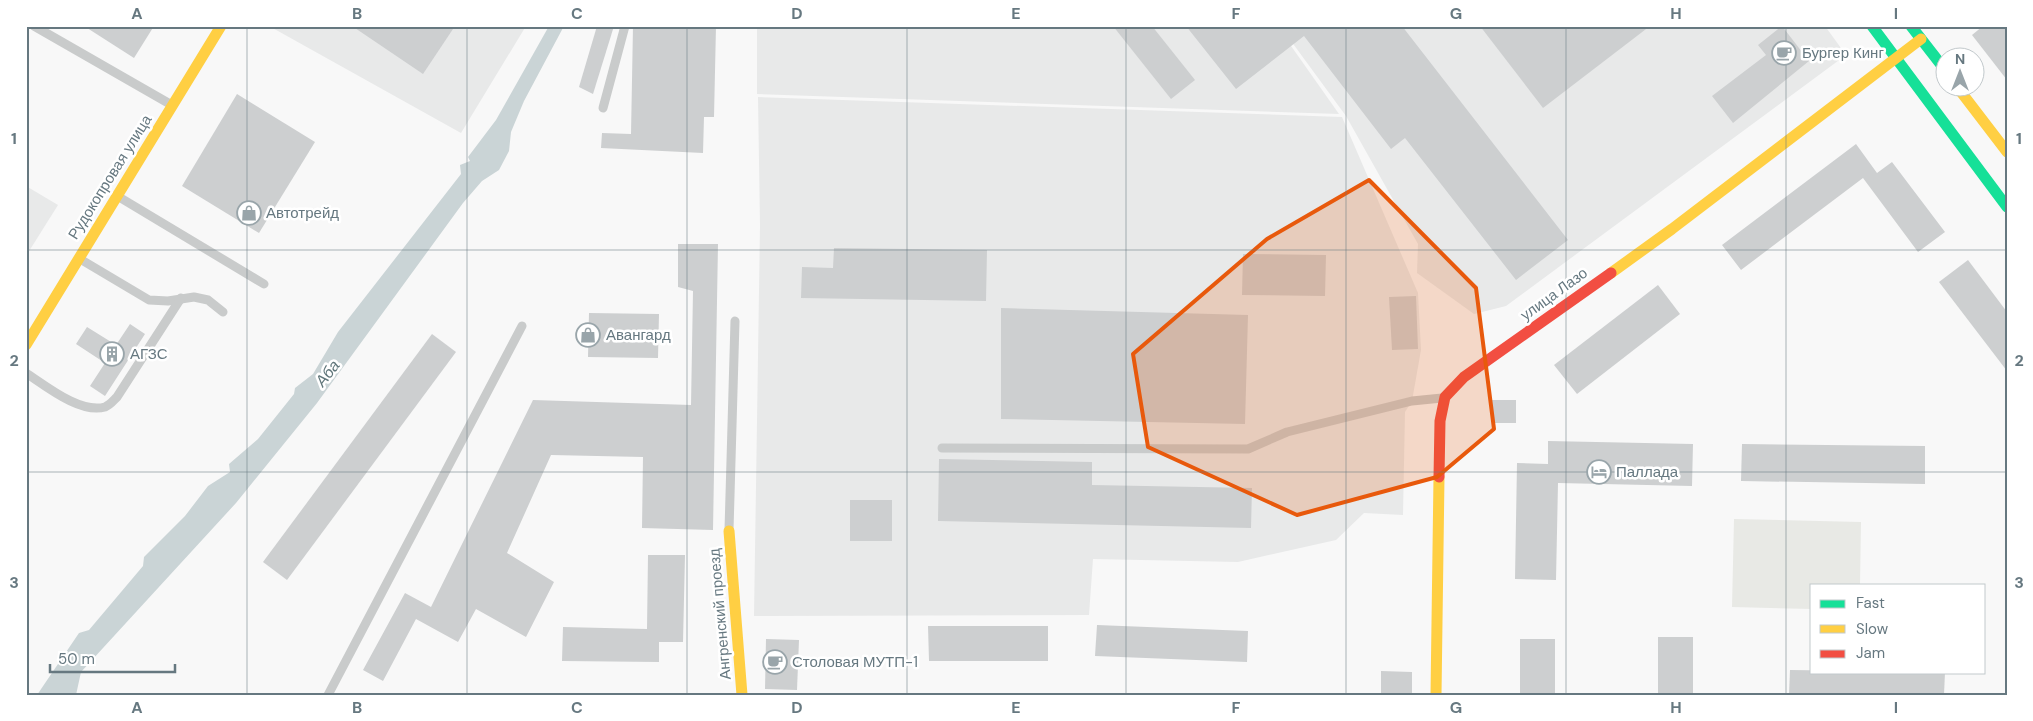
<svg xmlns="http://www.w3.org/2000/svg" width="2033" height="721" font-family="'DM Sans',sans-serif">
	<rect width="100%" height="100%" fill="#f8f8f8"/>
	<g fill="#e8e9e9">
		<polygon points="269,26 526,26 461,133"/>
		<polygon points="757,26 1277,26 1339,114 757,94"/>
		<polygon points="1280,26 1825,26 1846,55 1506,306 1474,314 1417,273 1418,244 1346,116"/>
		<polygon points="758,97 1342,117 1418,293 1421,350 1412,401 1405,412 1403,515 1364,513 1336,540 1238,562 1093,559 1089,615 754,616 760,226"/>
		<polygon points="26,186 58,205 26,256"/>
	</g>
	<polygon fill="#e8e9e5" points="1734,519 1861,522 1860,585 1812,585 1812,609 1732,607"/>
	<polygon fill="#cad4d6" points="549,26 564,26 524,101 511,132 509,151 499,170 482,181 463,203 317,403 236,503 81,672 76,695 37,695 79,633 89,630 143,566 144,557 185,516 208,486 230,472 229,464 258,439 294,394 295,388 313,374 338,332 461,174 460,165 470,161 468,157 496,120"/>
	<g fill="#cdcfd0">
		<polygon points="84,26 154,26 134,58"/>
		<polygon points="352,26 455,26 423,74"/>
		<polygon points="597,26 614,26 593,94 579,87"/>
		<polygon points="633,26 716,26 714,117 704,117 703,153 601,148 602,133 631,134"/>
		<polygon points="1113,26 1152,26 1195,80 1171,99"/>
		<polygon points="1186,26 1402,26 1568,240 1516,280 1405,138 1391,149 1304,36 1236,89"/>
		<polygon points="1480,26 1650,26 1543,108"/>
		<polygon points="1782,26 1809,61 1733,123 1712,96 1766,55 1758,45"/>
		<polygon points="1983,26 2007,26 2007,80 1972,35"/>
		<polygon points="237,94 315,142 259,233 182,186"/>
		<polygon points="1856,144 1877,173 1892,162 1945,232 1918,252 1863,178 1741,270 1722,245"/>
		<polygon points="678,244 718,244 713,530 642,528 643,457 551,455 507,553 554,582 526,637 476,609 458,642 416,619 383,681 363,670 405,593 431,607 533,400 691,405 693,291 678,287"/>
		<polygon points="834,248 987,250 986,301 801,298 802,267 833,268"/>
		<polygon points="1243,254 1326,255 1325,296 1242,295"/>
		<polygon points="1968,260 2007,312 2007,371 1939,282"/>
		<polygon points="1658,285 1680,314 1577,394 1554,365"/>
		<polygon points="1416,296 1418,349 1392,350 1389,297"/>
		<polygon points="1001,308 1248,315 1245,424 1001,419"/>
		<polygon points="589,313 659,314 658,358 588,357"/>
		<polygon points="130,324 145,334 105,396 90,386 105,363 76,344 87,327 116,345"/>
		<polygon points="432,334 456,352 287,580 263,562"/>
		<polygon points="1492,400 1516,400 1516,423 1493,423"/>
		<polygon points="1548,441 1693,444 1692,486 1558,483 1556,580 1515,579 1517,463 1548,464"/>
		<polygon points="1742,444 1925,446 1925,484 1741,481"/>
		<polygon points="939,459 1092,462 1092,485 1252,488 1251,528 938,521"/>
		<rect x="850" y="500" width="42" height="41"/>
		<polygon points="648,555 685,555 683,642 659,642 659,662 562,661 563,627 647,629"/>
		<polygon points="1097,625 1248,631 1247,662 1095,656"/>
		<polygon points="928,626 1048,626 1048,661 929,661"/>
		<rect x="1658" y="637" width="35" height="58"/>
		<polygon points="766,639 799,640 797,690 765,689"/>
		<rect x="1520" y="639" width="35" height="56"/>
		<polygon points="1790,670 1945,672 1944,695 1789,695"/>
		<polygon points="1381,671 1412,672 1412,695 1381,695"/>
	</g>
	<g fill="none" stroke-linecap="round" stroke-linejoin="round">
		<g stroke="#c9cbcb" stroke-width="9">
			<polyline points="34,26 170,104"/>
			<polyline points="603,108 625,26"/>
			<polyline points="119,197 264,284"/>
			<polyline points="80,259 149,300 168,301 194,297 208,300 223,312"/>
			<path d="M26,373C46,386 80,414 105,407C110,405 113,401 117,397L181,298"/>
			<polyline points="942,448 1248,449 1287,432 1412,401 1442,398"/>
			<polyline points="729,530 735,321"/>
			<polyline points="328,695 522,326"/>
		</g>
		<g stroke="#16e098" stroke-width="11">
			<polyline points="1872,26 2007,207"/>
			<polyline points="1911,26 1946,71"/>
		</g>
		<g stroke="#ffcf43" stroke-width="11">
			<polyline points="1958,88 2007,152"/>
			<polyline points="1611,273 1672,229 1921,39"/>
			<polyline points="26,345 221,26"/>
			<polyline points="729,531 742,695"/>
			<polyline points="1436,695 1439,477"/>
		</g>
		<polyline stroke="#f24e42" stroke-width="11" points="1439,477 1440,421 1445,397 1464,377 1611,273"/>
	</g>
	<path fill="#e8590c" fill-opacity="0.2" stroke="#e8590c" stroke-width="4" stroke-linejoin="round" d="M1369,180L1476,288L1494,429L1437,477L1297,515L1148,447L1133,354L1267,239Z"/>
	<path fill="none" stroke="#667880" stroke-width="1" stroke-opacity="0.55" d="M247,26V695M467,26V695M687,26V695M907,26V695M1126,26V695M1346,26V695M1566,26V695M1786,26V695M26,250H2007M26,472H2007"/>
	<defs>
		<g id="cafe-ring" transform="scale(1.25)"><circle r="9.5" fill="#fff" stroke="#99a5aa" stroke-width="1.5"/><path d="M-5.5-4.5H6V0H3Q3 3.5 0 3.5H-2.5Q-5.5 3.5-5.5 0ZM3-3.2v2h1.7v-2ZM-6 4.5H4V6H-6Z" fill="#99a5aa"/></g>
		<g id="shop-ring" transform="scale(1.25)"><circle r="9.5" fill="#fff" stroke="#99a5aa" stroke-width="1.5"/><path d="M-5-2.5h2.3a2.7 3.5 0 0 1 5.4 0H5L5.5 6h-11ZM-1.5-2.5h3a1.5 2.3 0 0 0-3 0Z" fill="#99a5aa"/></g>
		<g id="building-ring" transform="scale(1.25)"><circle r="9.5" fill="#fff" stroke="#99a5aa" stroke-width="1.5"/><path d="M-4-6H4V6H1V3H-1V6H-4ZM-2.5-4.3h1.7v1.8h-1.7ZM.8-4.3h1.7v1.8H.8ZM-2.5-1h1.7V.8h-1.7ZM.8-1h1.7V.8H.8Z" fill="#99a5aa"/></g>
		<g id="hotel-ring" transform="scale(1.25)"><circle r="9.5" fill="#fff" stroke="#99a5aa" stroke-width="1.5"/><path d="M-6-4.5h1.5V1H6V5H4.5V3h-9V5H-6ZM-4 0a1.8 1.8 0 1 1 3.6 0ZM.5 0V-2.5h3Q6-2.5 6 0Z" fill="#99a5aa"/></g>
	</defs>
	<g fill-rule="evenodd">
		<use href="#cafe-ring" x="1784" y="53"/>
		<use href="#shop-ring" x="249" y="213"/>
		<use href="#shop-ring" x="588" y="335"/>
		<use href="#building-ring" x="112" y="354"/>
		<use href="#hotel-ring" x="1599" y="472"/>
		<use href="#cafe-ring" x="775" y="662"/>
	</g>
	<g text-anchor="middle" stroke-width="5" stroke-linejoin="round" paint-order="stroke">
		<g font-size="15" fill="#667880" stroke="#fff" text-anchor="start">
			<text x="1802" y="58">Бургер Кинг</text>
			<text x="266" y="218">Автотрейд</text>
			<text x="606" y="340">Авангард</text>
			<text x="130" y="359">АГЗС</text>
			<text x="1616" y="477">Паллада</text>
			<text x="792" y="667">Столовая МУТП-1</text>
		</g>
		<g font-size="15" fill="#667880" stroke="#fff">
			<text transform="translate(110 177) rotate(-58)" y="5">Рудокопровая улица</text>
			<text transform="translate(1554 294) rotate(-36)" y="5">улица Лазо</text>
			<text transform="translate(720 614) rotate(-95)" y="5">Ангренский проезд</text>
		</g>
		<g font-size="16" font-style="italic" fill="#60767a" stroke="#fff">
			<text transform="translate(327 373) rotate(-52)" y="6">Аба</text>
		</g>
	</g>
	<rect width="2033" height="721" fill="none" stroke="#ffffff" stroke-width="55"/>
	<rect x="1810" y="584" width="175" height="90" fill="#ffffff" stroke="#c2c9cc"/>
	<rect x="1820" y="600" width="25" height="8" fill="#16e098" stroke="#c2c9cc"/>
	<text x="1856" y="608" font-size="15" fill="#667880">Fast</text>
	<rect x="1820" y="625" width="25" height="8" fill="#ffcf43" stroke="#c2c9cc"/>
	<text x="1856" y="634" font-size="15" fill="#667880">Slow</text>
	<rect x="1820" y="650" width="25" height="8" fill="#f24e42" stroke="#c2c9cc"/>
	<text x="1856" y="658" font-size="15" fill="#667880">Jam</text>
	<g transform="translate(1960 72)"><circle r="24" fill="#ffffff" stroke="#c2c9cc"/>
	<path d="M0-4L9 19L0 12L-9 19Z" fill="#99a5aa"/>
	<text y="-8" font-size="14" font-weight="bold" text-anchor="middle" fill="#667880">N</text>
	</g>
	<path d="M50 664v8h125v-8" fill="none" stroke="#667880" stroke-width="2.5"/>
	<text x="58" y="664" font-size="15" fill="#667880" stroke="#ffffff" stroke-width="4" paint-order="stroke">50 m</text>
	<rect x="28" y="28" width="1978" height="666" fill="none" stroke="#667880" stroke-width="2"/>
	<g font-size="16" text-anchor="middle" font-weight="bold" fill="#667880">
		<text x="137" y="19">A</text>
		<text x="357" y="19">B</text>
		<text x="577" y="19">C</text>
		<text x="797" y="19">D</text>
		<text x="1016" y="19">E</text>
		<text x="1236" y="19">F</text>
		<text x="1456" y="19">G</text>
		<text x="1676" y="19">H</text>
		<text x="1896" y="19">I</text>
		<text x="14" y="144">1</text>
		<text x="2019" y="144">1</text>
		<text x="14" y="366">2</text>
		<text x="2019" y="366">2</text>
		<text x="14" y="588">3</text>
		<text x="2019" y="588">3</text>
		<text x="137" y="713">A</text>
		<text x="357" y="713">B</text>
		<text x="577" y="713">C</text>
		<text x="797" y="713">D</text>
		<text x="1016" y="713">E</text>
		<text x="1236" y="713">F</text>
		<text x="1456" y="713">G</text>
		<text x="1676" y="713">H</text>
		<text x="1896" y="713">I</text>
	</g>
</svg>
